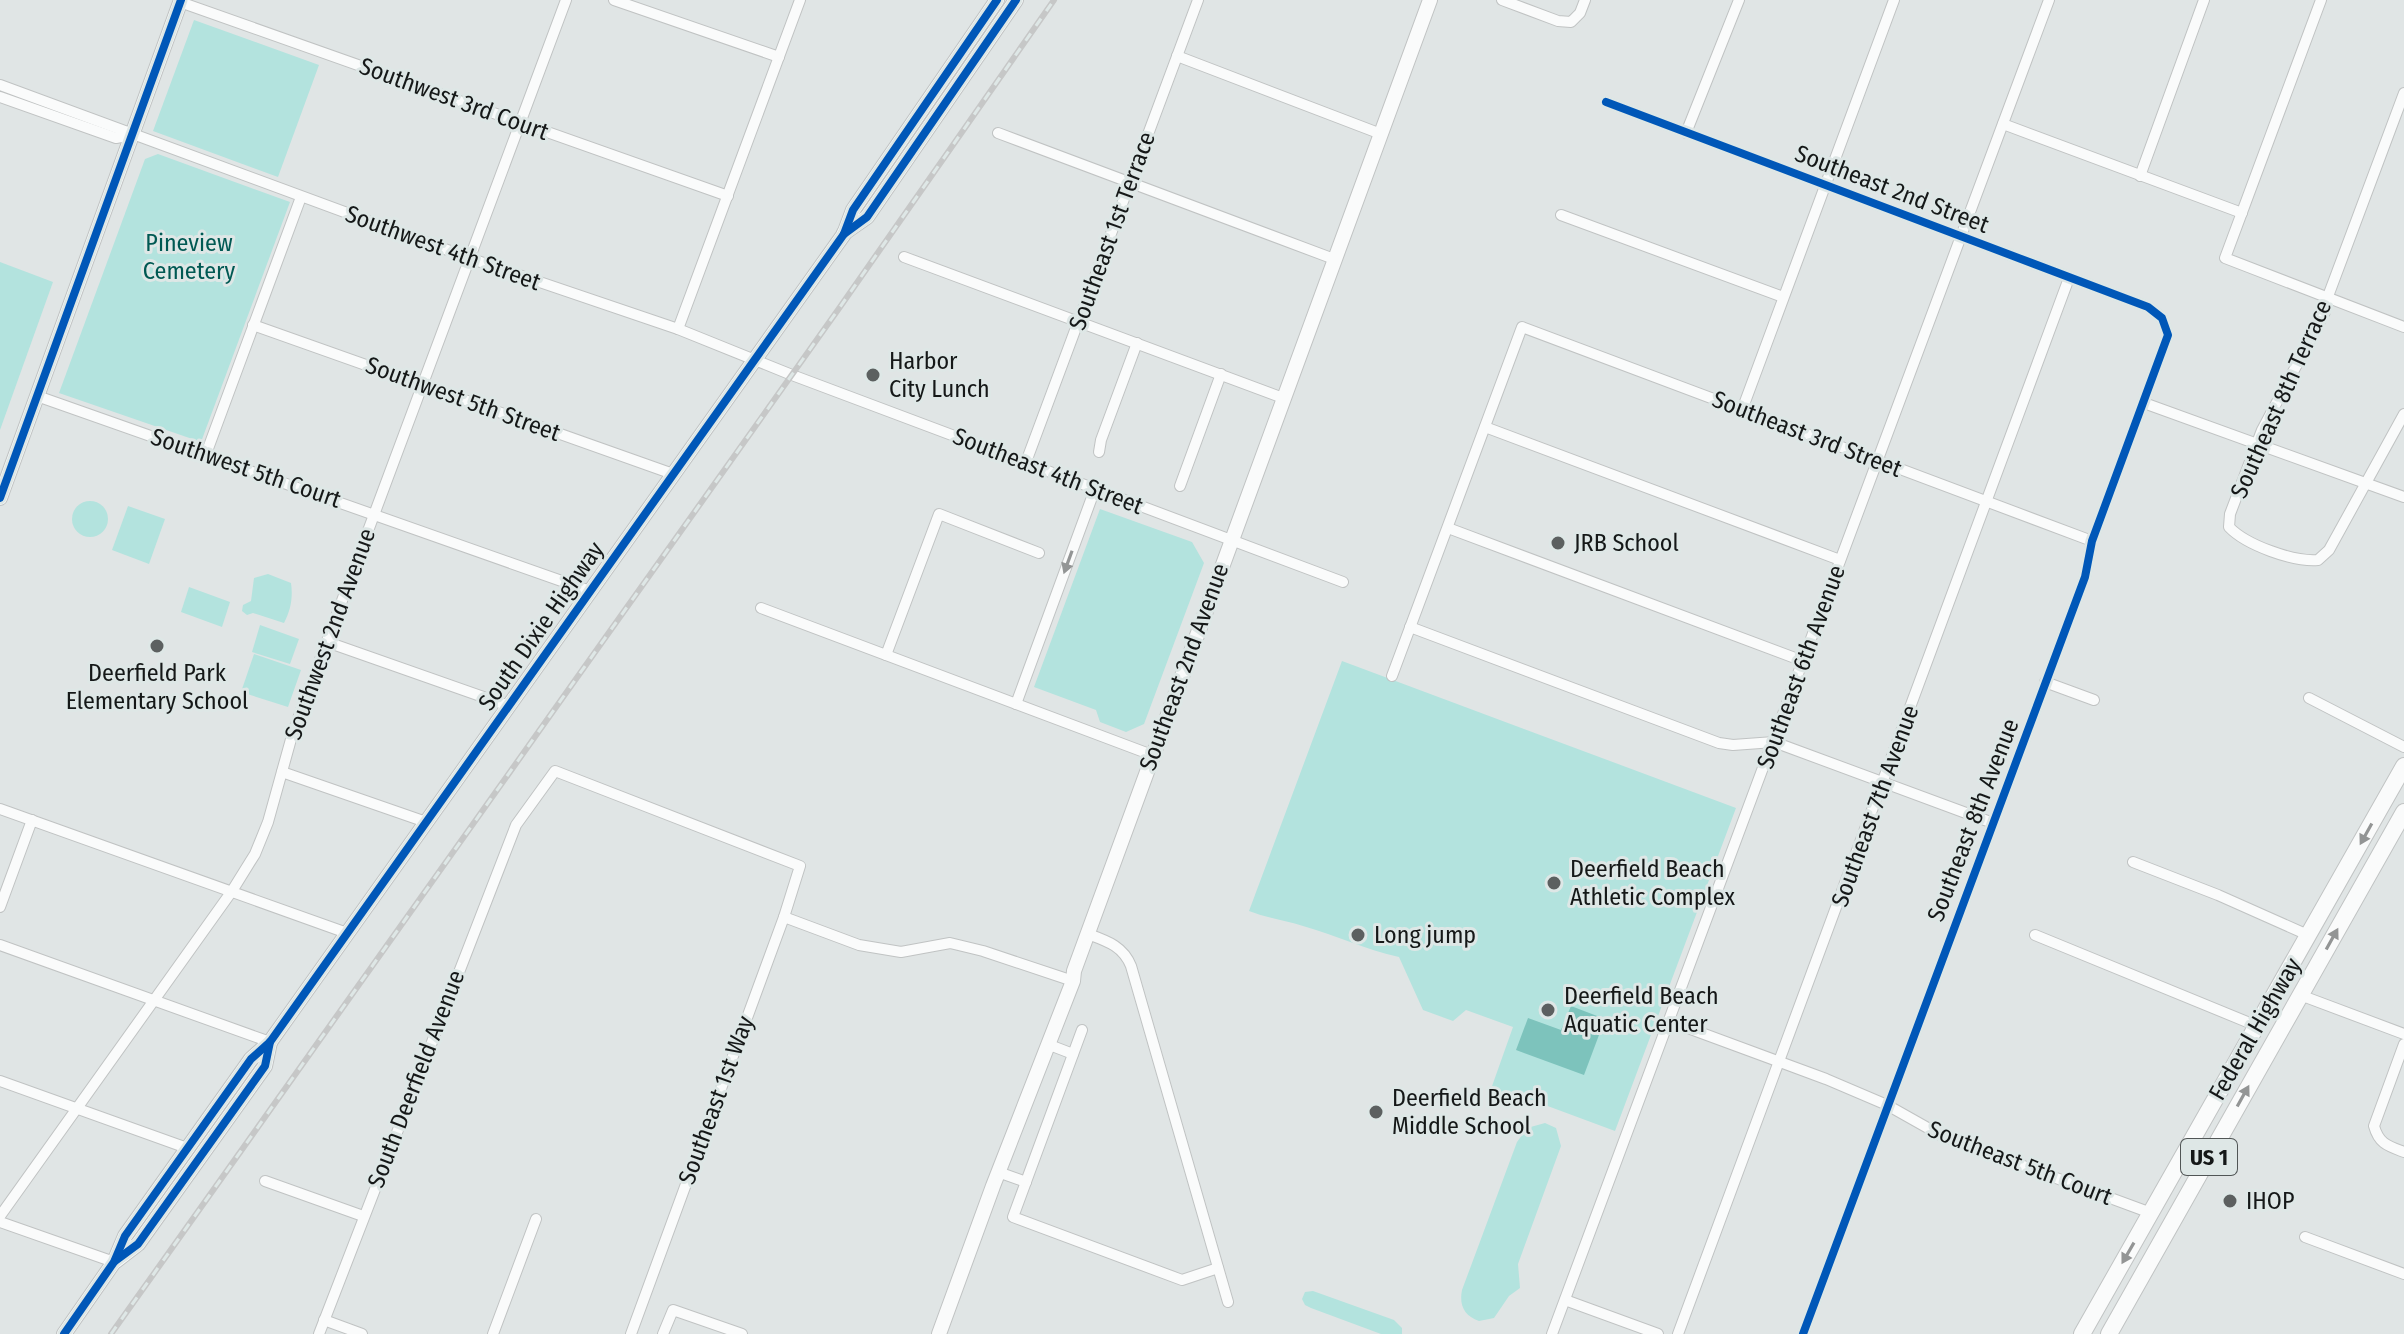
<svg xmlns="http://www.w3.org/2000/svg" width="2404" height="1334" font-family="'Fira Sans Condensed',sans-serif">
	<rect width="100%" height="100%" fill="#e0e5e5"/>
	<g fill="#b3e3de">
		<polygon points="194,20 319,65 278,177 153,131"/>
		<polygon points="158,154 290,202 201,442 59,393 145,159"/>
		<polygon points="0,262 53,282 0,430"/>
		<circle cx="90" cy="519" r="18"/>
		<polygon points="128,506 165,519 149,564 112,550"/>
		<polygon points="1100,509 1192,542 1204,563 1144,724 1126,732 1100,722 1096,710 1034,687"/>
		<path d="M268,574L291,583C293,597 291,610 284,623L253,613L247,615L242,611L243,605L251,601L254,578Z"/>
		<polygon points="189,587 230,602 222,627 181,612"/>
		<polygon points="260,625 299,639 290,664 252,652"/>
		<polygon points="254,654 301,670 288,707 241,692"/>
		<path d="M1342,661L1736,808L1615,1131L1507,1091L1505,1094L1491,1089L1513,1027L1466,1010L1453,1021L1423,1010L1399,957C1366,950 1336,935 1303,926C1285,920 1267,918 1249,911Z"/>
		<path d="M1545,1123L1556,1128L1561,1146L1518,1264L1520,1288L1509,1296L1494,1318L1479,1321C1464,1316 1459,1305 1462,1290L1517,1142L1527,1128Z"/>
		<polygon points="1313,1291 1394,1320 1402,1328 1402,1334 1381,1334 1311,1308 1305,1305 1302,1299 1305,1292"/>
	</g>
	<polygon fill="#7dc3bc" points="1571,1006 1605,1019 1584,1075 1516,1050 1528,1018 1561,1030"/>
	<g fill="none" stroke-linecap="round" stroke-linejoin="round">
		<g stroke="#c0c3c3" stroke-width="12">
			<g id="street">
				<polyline points="614,0 779,57"/>
				<polyline points="1502,0 1558,21 1571,22 1580,13 1585,0"/>
				<polyline points="2321,0 2225,258 2404,327"/>
				<polyline points="180,2 728,196"/>
				<polyline points="1177,56 1381,134"/>
				<polyline points="0,85 469,258 678,329 792,375 1343,582"/>
				<path d="M2404,93L2327,299L2325,312L2262,430L2230,514L2229,527C2246,545 2293,562 2318,560L2329,550L2404,414"/>
				<polyline points="0,97 116,138 132,135"/>
				<polyline points="1606,102 2148,307 2162,318 2168,335 2092,541 2085,577 1803,1334"/>
				<polyline points="2003,124 2242,213"/>
				<polyline points="998,133 1334,259"/>
				<polyline points="1686,133 1739,0"/>
				<polyline points="2140,176 2204,0"/>
				<polyline points="1561,215 1783,297"/>
				<polyline points="904,257 1283,398"/>
				<polyline points="253,325 673,474"/>
				<polyline points="678,329 800,0"/>
				<polyline points="37,396 590,591"/>
				<polyline points="2144,403 2404,497"/>
				<polyline points="1742,410 1894,0"/>
				<polyline points="1485,427 1840,560"/>
				<polyline points="1099,452 1101,440 1137,343"/>
				<polyline points="206,454 301,197"/>
				<polyline points="1026,462 1198,0"/>
				<polyline points="1180,486 1221,374"/>
				<polyline points="1448,528 1803,661"/>
				<polyline points="761,608 1152,755"/>
				<polyline points="1410,627 1719,743 1733,745 1774,742 1993,823"/>
				<polyline points="327,642 509,706"/>
				<polyline points="886,655 939,514 1039,553"/>
				<polyline points="1392,676 1522,327 2092,541"/>
				<polyline points="2045,682 2094,700"/>
				<polyline points="2309,698 2404,747"/>
				<polyline points="1016,704 1095,489"/>
				<polyline points="282,772 426,822"/>
				<polyline points="0,809 347,933"/>
				<polyline points="2133,862 2218,895 2308,935"/>
				<polyline points="0,907 32,820"/>
				<polyline points="784,917 859,945 901,952 950,943 983,951 1073,981"/>
				<path d="M1088,934C1107,941 1123,946 1131,966L1228,1302"/>
				<polyline points="2035,935 2257,1026"/>
				<polyline points="0,945 270,1042"/>
				<polyline points="2300,995 2404,1034"/>
				<polyline points="1669,1021 1826,1079 1887,1105 1942,1136 2151,1213"/>
				<polyline points="1082,1030 1013,1217 1182,1280 1218,1268"/>
				<polyline points="1047,1044 1073,1054"/>
				<path d="M2404,1044L2374,1126C2379,1144 2388,1146 2404,1152"/>
				<polyline points="0,1081 187,1148"/>
				<polyline points="998,1172 1026,1182"/>
				<polyline points="265,1181 363,1216"/>
				<polyline points="0,1216 232,891 255,854 268,822 293,732 566,0"/>
				<polyline points="0,1222 114,1262"/>
				<polyline points="2305,1237 2404,1274"/>
				<polyline points="1565,1300 1658,1334"/>
				<polyline points="324,1320 362,1334"/>
				<polyline points="319,1334 516,825 555,771 800,866 784,917 631,1334"/>
				<polyline points="493,1334 536,1219"/>
				<polyline points="663,1334 673,1310 742,1334"/>
				<polyline points="1552,1334 2049,0"/>
				<polyline points="1678,1334 2069,278"/>
			</g>
		</g>
		<g stroke="#c0c3c3" stroke-width="16">
			<g id="secondary">
				<polyline points="844,233 867,217 1016,0"/>
				<polyline points="0,498 181,0"/>
				<polyline points="116,1261 138,1244 265,1066 270,1042"/>
				<polyline points="64,1334 114,1262 125,1236 251,1059 270,1042 844,234 853,210 997,0"/>
				<polyline points="939,1334 993,1186 1073,981 1074,971 1430,0"/>
			</g>
		</g>
		<g stroke="#c0c3c3" stroke-width="18">
			<g id="primary">
				<polyline points="2082,1334 2404,766"/>
				<polyline points="2109,1334 2404,812"/>
			</g>
		</g>
		<use href="#street" stroke="#fafbfb" stroke-width="10"/>
		<use href="#secondary" stroke="#fafbfb" stroke-width="14"/>
		<use href="#primary" stroke="#fafbfb" stroke-width="16"/>
		<g stroke="#c6c7c7" stroke-width="6">
			<polyline id="rail" points="111,1334 840,307 1054,0"/>
		</g>
		<use href="#rail" stroke="#dee7e6" stroke-width="3" stroke-dasharray="9" stroke-linecap="butt"/>
		<g stroke="#dee7e6" stroke-width="13">
			<g id="cycleway">
				<polyline points="1606,102 2148,307 2162,318 2168,335 2092,541 2085,577 1803,1334"/>
				<polyline points="844,234 867,217 1016,0"/>
				<polyline points="0,498 181,0"/>
				<polyline points="115,1261 138,1244 265,1066 270,1042"/>
				<polyline points="64,1334 114,1262 125,1236 251,1059 270,1042 844,234 853,210 997,0"/>
			</g>
		</g>
		<use href="#cycleway" stroke="#0057b8" stroke-width="8"/>
	</g>
	<defs><path id="oneway-solid" d="M-6-.8H1V-3.2L6.5 0L1 3.2V.8H-6Z" transform="scale(2)"/></defs>
	<g fill="#939595">
		<use href="#oneway-solid" transform="translate(1068 562) rotate(110)"/>
		<use href="#oneway-solid" transform="translate(2366 834) rotate(119)"/>
		<use href="#oneway-solid" transform="translate(2332 939) rotate(-61)"/>
		<use href="#oneway-solid" transform="translate(2243 1096) rotate(-61)"/>
		<use href="#oneway-solid" transform="translate(2128 1253) rotate(120)"/>
	</g>
	<g fill="#5c6060" stroke="#dee7e6" stroke-width="3">
		<circle cx="873" cy="375" r="8"/>
		<circle cx="1558" cy="543" r="8"/>
		<circle cx="157" cy="646" r="8"/>
		<circle cx="1554" cy="883" r="8"/>
		<circle cx="1358" cy="935" r="8"/>
		<circle cx="1548" cy="1010" r="8"/>
		<circle cx="1376" cy="1112" r="8"/>
		<circle cx="2230" cy="1201" r="8"/>
	</g>
	<g text-anchor="middle" stroke-width="6" stroke-linejoin="round" paint-order="stroke">
		<rect fill="#dee7e6" stroke="#515656" stroke-width="2" x="2181" y="1139" width="56" height="36" rx="6"/>
		<g font-size="22" font-weight="bold" fill="#151818">
			<text x="2209" y="1165">US 1</text>
		</g>
		<g font-size="24" fill="#151818" stroke="#dee7e6">
			<text transform="translate(454 99) rotate(20)" y="8">Southwest 3rd Court</text>
			<text transform="translate(1892 189) rotate(21)" y="8">Southeast 2nd Street</text>
			<text transform="translate(1112 231) rotate(-70)" y="8">Southeast 1st Terrace</text>
			<text transform="translate(443 248) rotate(20)" y="8">Southwest 4th Street</text>
			<text transform="translate(463 399) rotate(20)" y="8">Southwest 5th Street</text>
			<text transform="translate(2281 399) rotate(-66)" y="8">Southeast 8th Terrace</text>
			<text transform="translate(1807 434) rotate(21)" y="8">Southeast 3rd Street</text>
			<text transform="translate(246 468) rotate(19)" y="8">Southwest 5th Court</text>
			<text transform="translate(1048 471) rotate(21)" y="8">Southeast 4th Street</text>
			<text transform="translate(541 626) rotate(-55)" y="8">South Dixie Highway</text>
			<text transform="translate(330 634) rotate(-70)" y="8">Southwest 2nd Avenue</text>
			<text transform="translate(1184 667) rotate(-70)" y="8">Southeast 2nd Avenue</text>
			<text transform="translate(1801 667) rotate(-70)" y="8">Southeast 6th Avenue</text>
			<text transform="translate(1875 806) rotate(-70)" y="8">Southeast 7th Avenue</text>
			<text transform="translate(1973 820) rotate(-69)" y="8">Southeast 8th Avenue</text>
			<text transform="translate(2255 1029) rotate(-60)" y="8">Federal Highway</text>
			<text transform="translate(416 1079) rotate(-69)" y="8">South Deerfield Avenue</text>
			<text transform="translate(716 1100) rotate(-70)" y="8">Southeast 1st Way</text>
			<text transform="translate(2020 1163) rotate(21)" y="8">Southeast 5th Court</text>
		</g>
		<g font-size="24" fill="#005953" stroke="#dee7e6">
			<text x="189" y="251">Pineview<tspan x="189" dy="28">Cemetery</tspan></text>
		</g>
		<g font-size="24" fill="#151818" stroke="#dee7e6" text-anchor="start">
			<text x="889" y="369">Harbor<tspan x="889" dy="28">City Lunch</tspan></text>
			<text x="1574" y="551">JRB School</text>
			<text x="157" y="681" text-anchor="middle">Deerfield Park<tspan x="157" dy="28">Elementary School</tspan></text>
			<text x="1570" y="877">Deerfield Beach<tspan x="1570" dy="28">Athletic Complex</tspan></text>
			<text x="1374" y="943">Long jump</text>
			<text x="1564" y="1004">Deerfield Beach<tspan x="1564" dy="28">Aquatic Center</tspan></text>
			<text x="1392" y="1106">Deerfield Beach<tspan x="1392" dy="28">Middle School</tspan></text>
			<text x="2246" y="1209">IHOP</text>
		</g>
	</g>
</svg>
